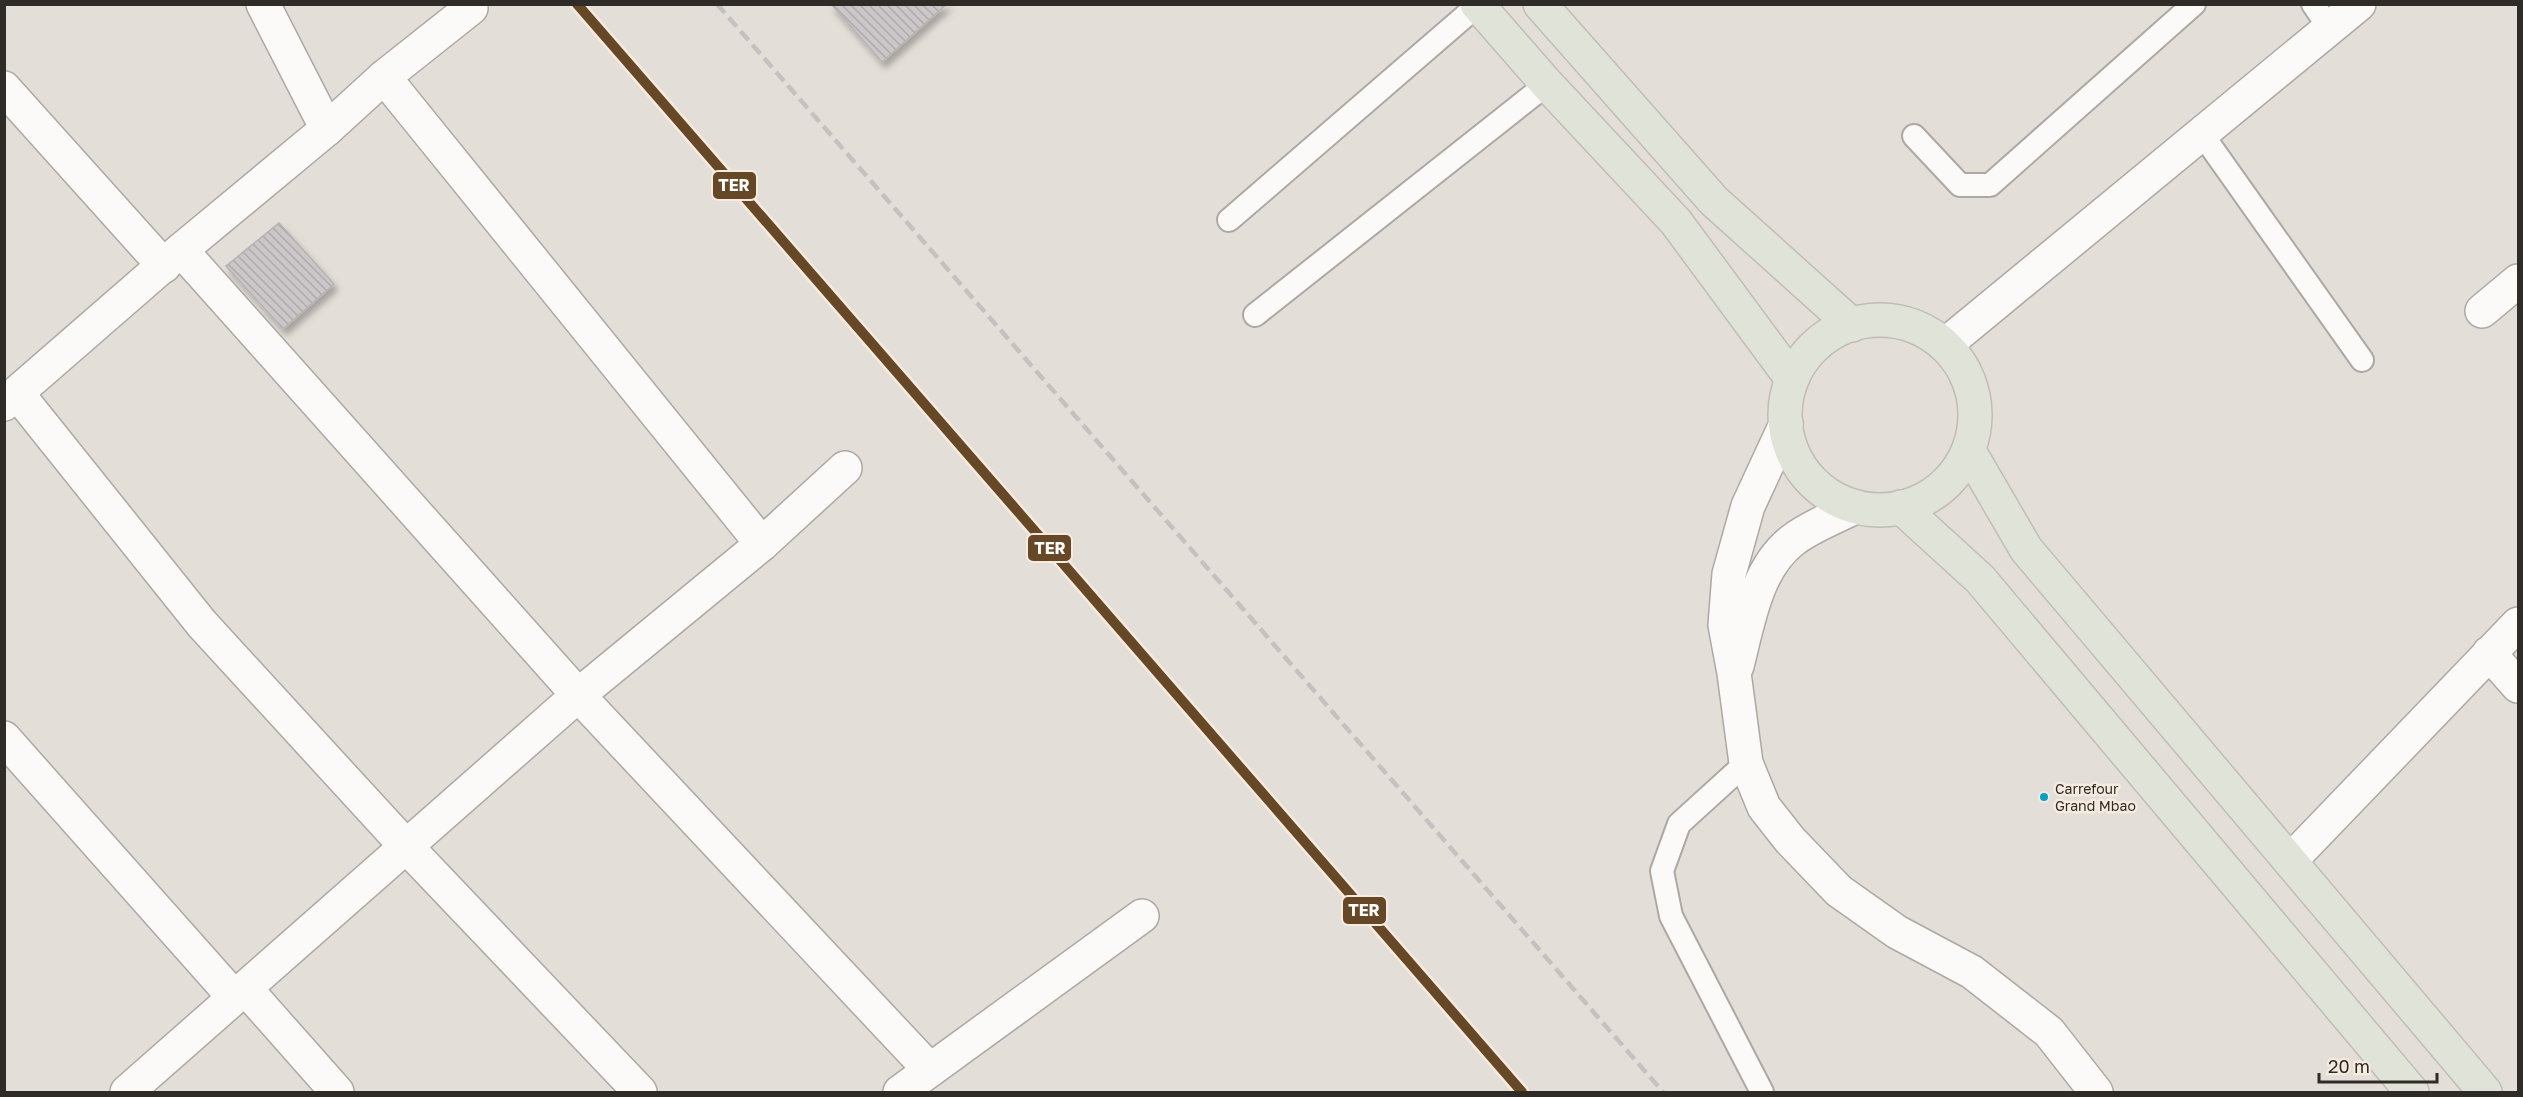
<svg xmlns="http://www.w3.org/2000/svg" width="2523" height="1097" font-family="'Golos Text',sans-serif">
	<defs>
		<pattern id="building-back-hatch" width="6" height="6" patternUnits="userSpaceOnUse" patternTransform="scale(1.5)"><rect width="6" height="6" fill="#cbc7c8"/><path d="M-1 5l2 2M0 0l6 6M5-1l2 2" fill="none" stroke="#afabac"/></pattern>
		<filter id="shadow"><feDropShadow dx="3.5" dy="6" stdDeviation="3" flood-color="#0004"/></filter>
	</defs>
	<rect width="100%" height="100%" fill="#e4ded8"/>
	<g fill="url(#building-back-hatch)" stroke="#b6b3b3" stroke-width="1.5" filter="url(#shadow)">
		<polygon points="831,4 947,4 882,62"/>
		<polygon points="279,223 334,284 283,329 226,266"/>
	</g>
	<g fill="none" stroke-linecap="round" stroke-linejoin="round">
		<g stroke="#ada8a3" stroke-width="26">
			<g id="service">
				<polyline points="2313,4 2330,29"/>
				<polyline points="2202,134 2362,360"/>
				<polyline points="1914,136 1960,185 1990,185 2194,4"/>
				<polyline points="1229,220 1478,5"/>
				<polyline points="1255,315 1547,84"/>
				<polyline points="1746,763 1679,824 1662,871 1671,916 1762,1092"/>
			</g>
		</g>
		<g stroke="#ada8a3" stroke-width="36">
			<g id="minor">
				<polyline points="263,4 327,129"/>
				<polyline points="384,77 762,544"/>
				<polyline points="4,88 164,266"/>
				<polyline points="181,250 578,695 930,1070"/>
				<polyline points="2482,311 2518,281"/>
				<polyline points="17,393 202,624 403,843 640,1092"/>
				<polyline points="4,404 181,250 327,129 384,77 471,8"/>
				<polyline points="2489,653 2518,686"/>
				<polyline points="4,738 234,997"/>
				<polyline points="2290,861 2518,624"/>
				<polyline points="245,988 337,1092"/>
				<polyline points="127,1092 576,697 762,544 845,468"/>
				<polyline points="900,1092 1142,916"/>
			</g>
		</g>
		<g stroke="#ada8a3" stroke-width="36">
			<g id="tertiary">
				<polyline points="1945,345 2359,4"/>
				<polyline points="1786,424 1748,506 1729,574 1725,625 1734,673 1746,763 1764,807 1790,840 1839,891 1897,932 1972,972 2049,1032 2096,1092"/>
				<path d="M1737,666C1748,623 1756,568 1793,540C1811,526 1836,517 1855,507"/>
			</g>
		</g>
		<g stroke="#c0bdb9" stroke-width="36">
			<g id="trunk">
				<polyline points="1477,4 1547,84 1676,222 1792,379"/>
				<polyline points="1540,4 1714,201 1852,325"/>
				<circle cx="1880" cy="415" r="95"/>
				<polyline points="1969,451 2026,549 2485,1092"/>
				<polyline points="1901,507 1980,579 2412,1092"/>
			</g>
		</g>
		<use href="#service" stroke="#fbfaf9" stroke-width="22"/>
		<use href="#minor" stroke="#fbfaf9" stroke-width="33"/>
		<use href="#tertiary" stroke="#fbfaf9" stroke-width="33"/>
		<use href="#trunk" stroke="#e0e3d8" stroke-width="33"/>
		<polyline stroke="#c4c2c1" stroke-width="4.5" stroke-dasharray="12 6" stroke-linecap="butt" points="717,4 1663,1092"/>
		<g stroke="#f7ebdf" stroke-width="15">
			<polyline id="rail-1" points="577,4 1522,1092"/>
		</g>
		<use href="#rail-1" stroke="#664827" stroke-width="10"/>
	</g>
	<circle fill="#02a3c6" stroke="#f7ebdf" stroke-width="2" cx="2044" cy="797" r="5"/>
	<g text-anchor="middle" stroke-width="5" stroke-linejoin="round" paint-order="stroke">
		<g font-size="14" fill="#2f2b26" stroke="#f7ebdf" text-anchor="start">
			<text x="2055" y="794">Carrefour<tspan x="2055" dy="17">Grand Mbao</tspan></text>
		</g>
	</g>
	<g stroke="#f7ebdf" stroke-width="2">
		<rect x="712" y="171" width="45" height="29" rx="6" fill="#664827"/>
		<rect x="1027" y="534" width="45" height="28" rx="6" fill="#664827"/>
		<rect x="1342" y="896" width="45" height="29" rx="6" fill="#664827"/>
	</g>
	<g font-size="16" text-anchor="middle" font-weight="bold" fill="#fff">
		<text x="734" y="191">TER</text>
		<text x="1050" y="554">TER</text>
		<text x="1364" y="916">TER</text>
	</g>
	<rect width="2523" height="1097" fill="none" stroke="#2f2b26" stroke-width="12"/>
	<path d="M2319 1073v9h118v-9" fill="none" stroke="#2f2b26" stroke-width="3"/>
	<text x="2328" y="1073" font-size="18" fill="#2f2b26" stroke="#f7ebdf" stroke-width="4.5" paint-order="stroke">20 m</text>
</svg>
